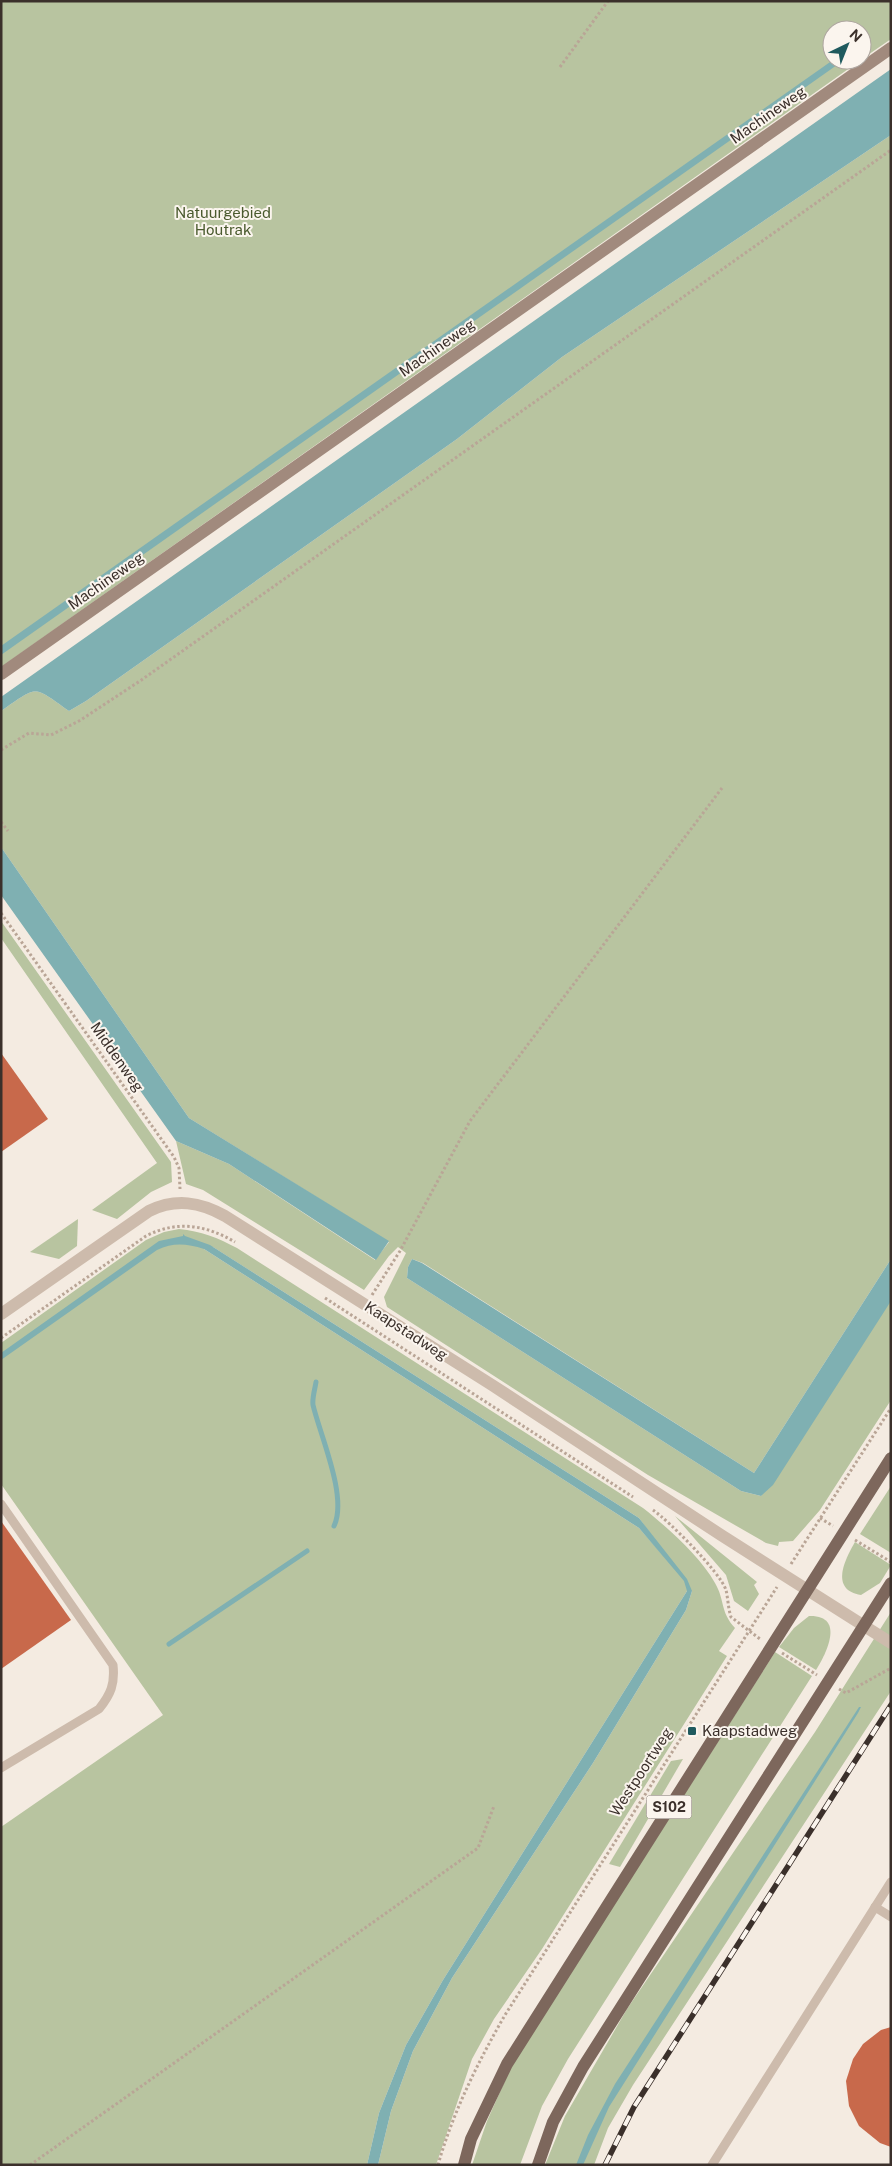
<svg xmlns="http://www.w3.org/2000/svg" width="892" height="2166" font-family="'Public Sans',sans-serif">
	<rect width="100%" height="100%" fill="#f4ebe1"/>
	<g fill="#b8c4a0" fill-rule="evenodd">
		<polygon points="1,1 891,1 891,39 862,59 862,30 832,30 832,60 861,60 1,667"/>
		<path d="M891,135V1259L754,1473L423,1263L412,1259L408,1267L407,1278L741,1491L761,1496L891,1300V1400L820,1510L793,1541L779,1542L778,1546L766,1543L648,1475L387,1307L384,1297L406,1253L398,1247L389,1256L364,1290L203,1190L186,1184L176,1141L229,1164L375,1260L389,1242L189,1118L1,847V711C39,685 32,685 69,711L86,701L457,439L562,357Z"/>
		<polygon points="1,921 171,1162 172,1182 151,1192 117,1219 92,1210 157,1163 1,938"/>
		<polygon points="78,1219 77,1246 59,1259 30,1252"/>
		<path d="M179,1229C201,1231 218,1238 237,1248L643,1508C667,1527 700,1556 715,1583C725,1600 720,1612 735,1628L719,1651L727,1656L542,1949L494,2019L472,2059L436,2165H378L391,2111L413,2051L452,1978L593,1763L686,1610L692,1591H687L443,1980L406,2045L379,2113L367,2165H1V1827L163,1715L1,1484V1343L146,1240L164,1232ZM213,1247L639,1518L683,1578L639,1528L204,1249Z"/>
		<polygon points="891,1486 891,1553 860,1534"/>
		<polygon points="675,1516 757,1582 754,1585 759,1594 748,1611 734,1601 726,1575"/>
		<path d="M855,1542L891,1565L880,1583L861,1595C830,1590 844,1561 855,1542Z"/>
		<polygon points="891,1612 891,1691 633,2085 608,2128 594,2165 545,2165 565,2116 627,2009 815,1732"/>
		<path d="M809,1616C846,1615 826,1654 816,1670L779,1647L794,1628Z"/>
		<polygon points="775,1652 812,1676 568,2059 542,2106 520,2165 472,2165 487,2121 512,2065"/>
		<polygon points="683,1759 620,1867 609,1864 671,1761"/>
	</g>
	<g fill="#7fb0b2">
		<polygon points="833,60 844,60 1,655 1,646"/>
		<path d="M891,69V135L562,357L457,439L86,701L69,711C32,685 39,685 1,711V697Z"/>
		<polygon points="1,847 189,1118 389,1241 376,1260 229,1164 176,1141 1,895"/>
		<path d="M183,1234L185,1236L210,1245L639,1518L687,1579L692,1591L686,1610L593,1763L452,1978L413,2051L391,2111L378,2165H367L379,2113L406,2045L443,1980L687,1591L684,1581L639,1528L204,1249C187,1244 174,1242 157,1250L1,1360V1353L159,1241L183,1236Z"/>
		<polygon points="412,1259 422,1263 754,1473 891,1259 891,1301 773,1485 761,1496 741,1491 407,1278 408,1267"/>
		<polygon points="859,1707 861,1707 858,1713 609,2107 583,2165 576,2165 588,2135 615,2084"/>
	</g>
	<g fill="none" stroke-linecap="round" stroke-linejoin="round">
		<g stroke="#7fb0b2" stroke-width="5">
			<path d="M316,1382C315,1389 312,1398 313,1405C320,1435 348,1497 334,1526"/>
			<polyline points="169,1644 307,1551"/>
		</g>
	</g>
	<g fill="#c8694b">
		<polygon points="1,1053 48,1119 1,1152"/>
		<polygon points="1,1521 71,1620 1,1669"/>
		<polygon points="891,2027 891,2147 880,2143 859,2126 849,2106 846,2081 853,2059 863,2044 881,2030"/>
	</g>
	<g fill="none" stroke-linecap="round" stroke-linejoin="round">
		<g stroke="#b9a596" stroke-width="3" stroke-dasharray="2.5 2.5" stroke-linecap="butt">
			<polyline points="560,67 608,1"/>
			<polyline points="1,750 29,733 51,735 79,721 140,681 891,150"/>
			<polyline points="1,822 8,831"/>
			<polyline points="1,913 174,1157 179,1168 180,1189"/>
			<polyline points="372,1295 400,1251 470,1121 722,788"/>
			<polyline points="325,1298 633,1497"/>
			<path d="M1,1338L146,1236C177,1220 206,1225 235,1242"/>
			<path d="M653,1510C669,1521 720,1572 726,1590C728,1598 728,1608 731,1617L760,1639"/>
			<polyline points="820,1518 833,1526"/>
			<polyline points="855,1540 891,1562"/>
			<polyline points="791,1564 891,1408"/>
			<polyline points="782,1653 817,1675"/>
			<polyline points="839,1689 846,1693 891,1668"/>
			<polyline points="30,2165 478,1848 494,1806"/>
			<path d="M438,2165C453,2112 478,2062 505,2015L777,1587"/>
		</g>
		<g stroke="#cdbbac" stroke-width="9">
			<path d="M1,1504L113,1665C115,1684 111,1694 99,1709L1,1768"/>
			<polyline points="875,1907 891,1917"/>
			<polyline points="712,2165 891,1882"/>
		</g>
		<path stroke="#cdbbac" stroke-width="12" d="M1,1314L149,1211C176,1198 200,1202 225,1216L492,1385L721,1535L891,1643"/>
		<polyline stroke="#a18a7d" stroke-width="12" points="1,674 891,48"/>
		<g stroke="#7d675c" stroke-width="12">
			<polyline points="464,2165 471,2139 507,2064 891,1458"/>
			<polyline points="538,2165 553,2122 583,2067 891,1583"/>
		</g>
		<g stroke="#3b302b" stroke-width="5.5">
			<polyline id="rail" points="605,2165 634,2107 891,1705"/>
		</g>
		<use href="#rail" stroke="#fbf5ee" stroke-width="4" stroke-dasharray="11" stroke-linecap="butt"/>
	</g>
	<rect fill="#1f5a5e" stroke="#fbf5ee" stroke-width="2" x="687" y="1726" width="10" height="10" rx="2.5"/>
	<g text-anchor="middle" stroke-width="4" stroke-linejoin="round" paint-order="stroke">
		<rect fill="#fbf5ee" stroke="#756b66" stroke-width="1" x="646.5" y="1795.5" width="45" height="23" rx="4"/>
		<g font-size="14" font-weight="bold" fill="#3b302b">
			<text x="669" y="1812">S102</text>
		</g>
		<g font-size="15" fill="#3b302b" stroke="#fbf5ee">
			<text transform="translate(768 115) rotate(-35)" y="5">Machineweg</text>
			<text transform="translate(437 348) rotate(-35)" y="5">Machineweg</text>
			<text transform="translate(106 581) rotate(-35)" y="5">Machineweg</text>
			<text transform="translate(117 1057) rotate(55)" y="5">Middenweg</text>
			<text transform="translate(406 1331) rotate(33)" y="5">Kaapstadweg</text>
			<text transform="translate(641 1772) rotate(-57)" y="5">Westpoortweg</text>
		</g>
		<g font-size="15" fill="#4a5a2e" stroke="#fbf5ee">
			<text x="223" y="218">Natuurgebied<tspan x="223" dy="17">Houtrak</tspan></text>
		</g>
		<g font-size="15" fill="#3b302b" stroke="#fbf5ee" text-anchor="start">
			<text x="702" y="1736">Kaapstadweg</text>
		</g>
	</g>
	<rect width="892" height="2166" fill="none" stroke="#3b302b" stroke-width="5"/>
	<g transform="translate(847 45) rotate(43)"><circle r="24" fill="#fbf5ee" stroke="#aea6a0"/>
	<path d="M0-4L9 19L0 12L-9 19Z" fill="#1f5a5e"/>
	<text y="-8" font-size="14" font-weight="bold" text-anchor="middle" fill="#3b302b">N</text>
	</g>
</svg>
